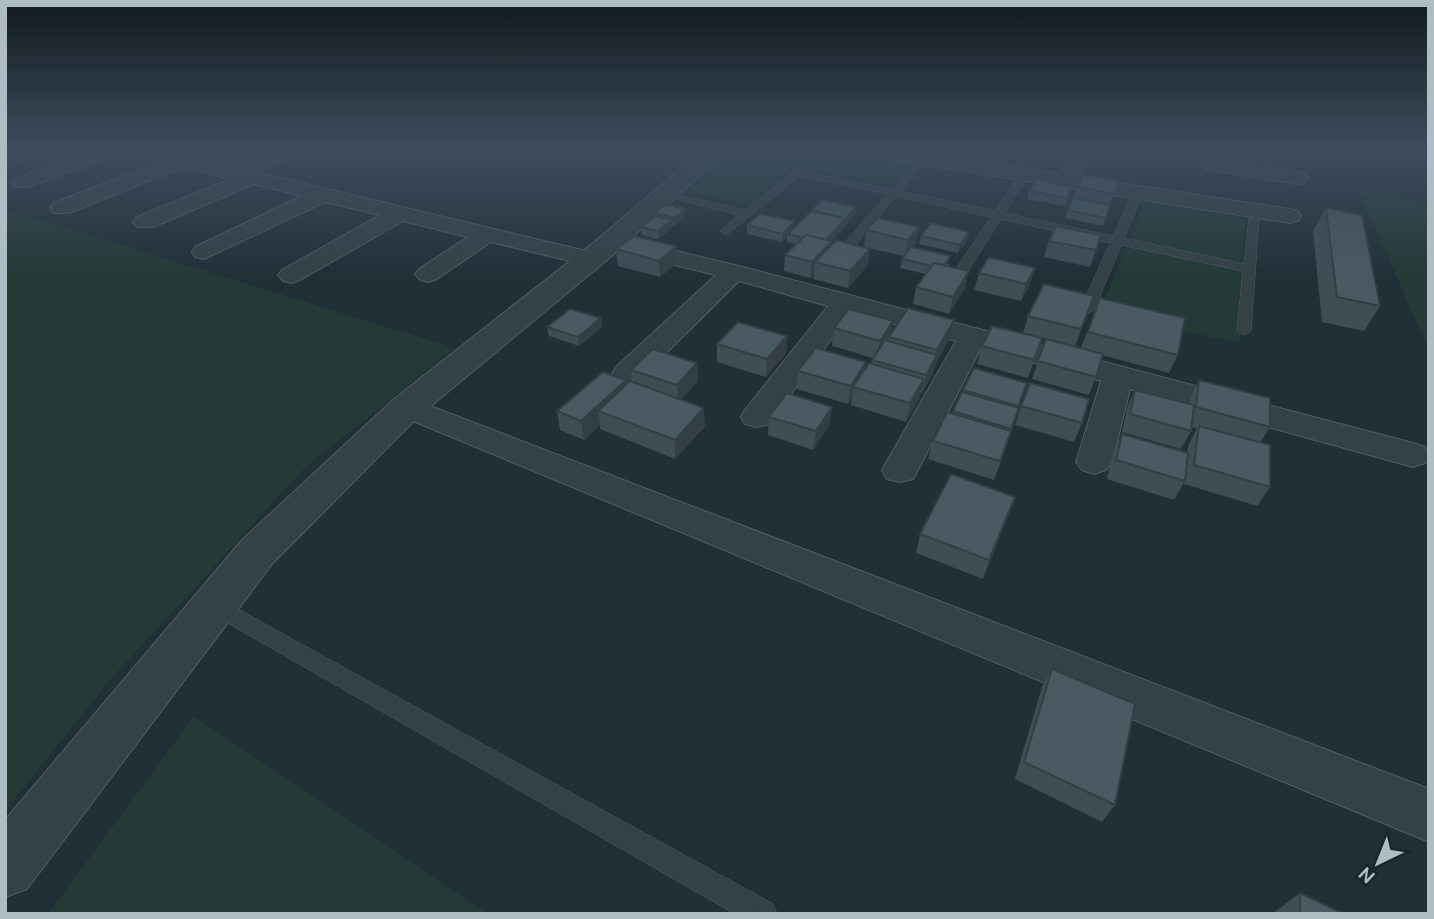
<svg xmlns="http://www.w3.org/2000/svg" width="1434" height="919" font-family="Ubuntu,sans-serif">
	<rect width="100%" height="100%" fill="#212f37"/>
	<g fill="#233a36">
		<polygon points="5,150 63,150 5,169"/>
		<polygon points="729,150 833,150 914,163 892,186 793,166 749,205 687,192"/>
		<polygon points="1358,189 1423,201 1429,212 1429,351"/>
		<polygon points="1147,197 1245,219 1240,343 1099,313"/>
		<polygon points="5,209 455,348 306,467 109,681 5,811"/>
		<polygon points="194,716 488,914 48,914"/>
	</g>
	<g fill="none" stroke-linecap="round" stroke-linejoin="round">
		<g stroke="#515f65" stroke-width="1">
			<g id="service">
				<polygon points="919,160 924,163 901,191 995,211 1015,180 1019,179 1024,182 1004,213 1113,236 1130,200 1135,197 1140,200 1124,238 1244,264 1249,219 1259,217 1251,331 1244,335 1237,331 1243,271 1121,245 1094,310 1087,314 1080,310 1110,243 1001,219 958,286 953,287 946,283 991,217 896,196 843,260 839,261 833,257 835,254 887,194 800,176 726,235 720,231 738,215 660,195 665,192 745,210 794,170 891,189"/>
				<polygon points="214,596 773,904 777,914 735,914 207,611 203,605 207,599"/>
			</g>
		</g>
		<g stroke="#515f65" stroke-width="2">
			<g id="minor">
				<polygon points="96,150 124,150 121,154 28,187 14,187 10,183 14,179"/>
				<polygon points="127,150 161,150 233,167 278,150 305,150 302,154 256,172 599,254 602,259 599,264 590,266 491,242 437,279 428,282 419,279 415,274 419,269 468,237 403,221 300,280 291,283 282,280 278,275 282,270 380,215 325,202 204,259 195,257 192,252 195,247 302,196 254,184 153,227 137,227 133,222 137,217 230,179 183,167 69,213 53,213 50,208 53,203 161,162 130,154"/>
				<polygon points="858,150 905,150 1061,174 1072,150 1092,150 1080,177 1290,209 1298,211 1301,216 1298,221 1290,223 868,156"/>
				<polygon points="1212,159 1299,172 1306,174 1309,178 1306,182 1299,184 1205,169 1202,165 1205,161"/>
				<polygon points="630,240 743,267 1413,443 1425,447 1429,458 1425,463 1413,467 1130,389 1112,462 1106,470 1094,474 1082,470 1076,462 1101,381 981,348 918,470 913,479 900,482 887,479 882,470 956,341 851,312 769,424 757,427 745,424 741,417 745,410 828,306 739,281 638,381 627,383 616,381 612,374 616,367 716,275 621,252 618,247 621,242"/>
				<polygon points="407,397 1429,789 1429,842 396,414 391,407 396,400"/>
			</g>
		</g>
		<g stroke="#515f65" stroke-width="2">
			<polygon id="tertiary" points="703,150 727,150 613,255 420,415 272,564 27,889 5,897 5,820 242,540 394,399 593,243"/>
		</g>
		<use href="#service" fill="#344147" fill-rule="evenodd"/>
		<use href="#minor" fill="#344147" fill-rule="evenodd"/>
		<use href="#tertiary" fill="#344147" fill-rule="evenodd"/>
	</g>
	<g fill="#3f4d55">
		<polygon points="643,150 673,150 666,155 643,151"/>
		<polygon points="1119,181 1103,226 1065,218 1077,187"/>
		<polygon points="1029,191 1070,195 1065,206 1027,199"/>
		<polygon points="1326,208 1380,306 1364,331 1322,322 1313,231"/>
		<polygon points="812,210 855,215 832,241 832,244 868,265 848,288 813,279 814,275 810,278 784,271 785,255 796,244 787,242 787,237 782,242 747,234 747,225 795,227 812,211"/>
		<polygon points="654,213 685,217 674,226 672,225 672,228 658,239 642,235 641,227 655,217"/>
		<polygon points="919,227 916,243 913,247 949,264 948,266 965,288 949,314 913,304 916,287 926,274 900,268 902,259 904,256 864,247 866,230"/>
		<polygon points="969,232 967,240 958,253 919,244 921,236"/>
		<polygon points="1101,235 1090,267 1044,257 1049,241"/>
		<polygon points="676,246 677,263 660,277 618,266 616,249"/>
		<polygon points="979,273 1030,284 1021,301 974,290"/>
		<polygon points="1094,296 1075,346 1081,348 1100,298 1178,355 1169,373 1102,355 1096,377 1089,395 1032,379 1046,339 1023,333 1028,316"/>
		<polygon points="601,318 602,327 579,346 549,336 547,327"/>
		<polygon points="954,320 950,338 935,365 933,373 922,393 920,393 920,397 906,422 851,405 852,399 848,404 797,389 798,371 865,369 871,364 873,358 832,346 834,328 893,321 891,334"/>
		<polygon points="787,336 786,353 766,377 717,362 717,344"/>
		<polygon points="982,346 1036,356 1028,378 977,364"/>
		<polygon points="697,363 698,381 681,399 705,426 675,459 600,429 600,425 584,440 560,430 557,411 626,380 627,385 632,382 631,370"/>
		<polygon points="1199,380 1270,427 1260,443 1270,487 1257,506 1184,484 1184,482 1174,500 1107,479 1113,452 1122,434 1187,452 1189,444 1197,428 1192,427 1191,431 1181,449 1122,432 1127,408 1135,390 1189,404 1190,398"/>
		<polygon points="1027,383 1005,450 994,480 928,459 933,441 952,414 963,390"/>
		<polygon points="1021,406 1082,423 1074,442 1015,425"/>
		<polygon points="832,407 829,426 813,450 768,435 769,417"/>
		<polygon points="1008,516 983,579 916,553 920,534"/>
		<polygon points="1052,669 1115,805 1102,822 1015,779 1042,687"/>
		<polygon points="1300,893 1344,914 1272,914"/>
	</g>
	<g fill="#333f45">
		<polygon points="666,150 673,150 666,155"/>
		<polygon points="856,207 855,215 823,251 824,242"/>
		<polygon points="685,209 685,217 674,226 674,218"/>
		<polygon points="672,220 672,228 658,239 658,231"/>
		<polygon points="795,221 795,230 788,234 787,237 782,242 783,234"/>
		<polygon points="919,227 916,243 905,257 908,240"/>
		<polygon points="969,232 967,240 958,253 960,245"/>
		<polygon points="832,241 831,257 815,262 814,275 810,278 812,262"/>
		<polygon points="676,246 677,263 660,277 659,261"/>
		<polygon points="870,249 868,265 848,288 850,271"/>
		<polygon points="1035,268 1030,284 1021,301 1026,284"/>
		<polygon points="969,271 965,288 949,314 953,297"/>
		<polygon points="601,318 602,327 579,346 578,337"/>
		<polygon points="954,320 950,338 935,365 933,373 922,393 926,375 936,358 937,350"/>
		<polygon points="893,321 891,337 889,337 888,342 877,359 880,341"/>
		<polygon points="787,336 786,353 766,377 767,359"/>
		<polygon points="866,362 863,381 853,387 852,399 848,404 851,386"/>
		<polygon points="697,363 698,381 678,403 677,385"/>
		<polygon points="924,379 920,397 906,422 910,403"/>
		<polygon points="626,380 628,399 598,411 600,425 584,440 581,421"/>
		<polygon points="832,407 829,426 813,450 816,431"/>
		<polygon points="704,408 705,426 675,459 675,440"/>
		<polygon points="1015,497 1008,516 983,579 989,560"/>
	</g>
	<g fill="#495a63" stroke="#333f45" stroke-width="2">
		<polygon points="1083,174 1119,181 1114,194 1077,187"/>
		<polygon points="1036,180 1072,187 1067,198 1029,191"/>
		<polygon points="1073,198 1110,205 1106,218 1068,210"/>
		<polygon points="822,200 856,207 826,240 806,235 803,238 788,234 811,211 843,218 812,210"/>
		<polygon points="666,204 685,209 674,218 654,213"/>
		<polygon points="1326,208 1362,215 1380,306 1337,297"/>
		<polygon points="760,214 795,221 783,234 747,225"/>
		<polygon points="656,216 672,220 658,231 641,227"/>
		<polygon points="878,218 919,227 908,240 866,230"/>
		<polygon points="931,223 969,232 960,245 921,236"/>
		<polygon points="1056,226 1101,235 1096,250 1049,241"/>
		<polygon points="806,235 832,241 812,262 785,255"/>
		<polygon points="634,236 676,246 659,261 616,249"/>
		<polygon points="836,240 870,249 850,271 815,262"/>
		<polygon points="911,247 951,256 944,265 934,263 932,266 902,259"/>
		<polygon points="989,257 1035,268 1026,284 979,273"/>
		<polygon points="934,263 969,271 953,297 916,287"/>
		<polygon points="1044,284 1094,296 1081,329 1028,316"/>
		<polygon points="1100,298 1185,318 1178,355 1088,332"/>
		<polygon points="908,308 954,320 937,350 889,337"/>
		<polygon points="570,309 601,318 578,337 547,327"/>
		<polygon points="849,309 893,321 880,341 834,328"/>
		<polygon points="738,322 787,336 767,359 717,344"/>
		<polygon points="992,326 1042,338 1034,360 982,346"/>
		<polygon points="1046,339 1103,354 1096,377 1038,361"/>
		<polygon points="885,340 937,355 926,375 872,360"/>
		<polygon points="816,348 866,362 851,386 798,371"/>
		<polygon points="653,349 697,363 677,385 631,370"/>
		<polygon points="869,363 924,379 910,403 853,387"/>
		<polygon points="974,368 1027,383 1018,406 963,390"/>
		<polygon points="603,372 626,380 581,421 557,411"/>
		<polygon points="1199,380 1270,398 1270,427 1196,407"/>
		<polygon points="630,381 704,408 675,440 598,411"/>
		<polygon points="1030,383 1089,399 1082,423 1021,406"/>
		<polygon points="1135,390 1194,405 1191,431 1130,414"/>
		<polygon points="962,392 1019,408 1011,429 953,411"/>
		<polygon points="787,393 832,407 816,431 769,417"/>
		<polygon points="947,412 1011,431 1000,461 933,441"/>
		<polygon points="1199,426 1270,445 1270,487 1194,465"/>
		<polygon points="1122,434 1188,453 1185,481 1116,460"/>
		<polygon points="951,474 1015,497 989,560 920,534"/>
		<polygon points="1052,669 1135,704 1115,805 1024,762"/>
		<polygon points="1300,893 1344,914 1300,914"/>
		<polygon points="751,910 757,914 749,914"/>
	</g>
	<linearGradient id="sky" x2="0" y2="1"><stop stop-color="#121a1e"/><stop offset="0.54" stop-color="#3d4d5e"/><stop offset="1" stop-color="#3d4d5e" stop-opacity="0"/></linearGradient>
	<rect width="1434" height="278" fill="url(#sky)"/>
	<rect width="1434" height="919" fill="none" stroke="#aebcc4" stroke-width="14"/>
	<g transform="translate(1378 863) rotate(223)" stroke="#1a262c" stroke-width="5" paint-order="stroke">
	<path d="M0-5L12 26L0 18L-12 26Z" fill="#aebcc4"/>
	<text y="-10" font-size="19" font-weight="bold" text-anchor="middle" fill="#aebcc4">N</text>
	</g>
</svg>
